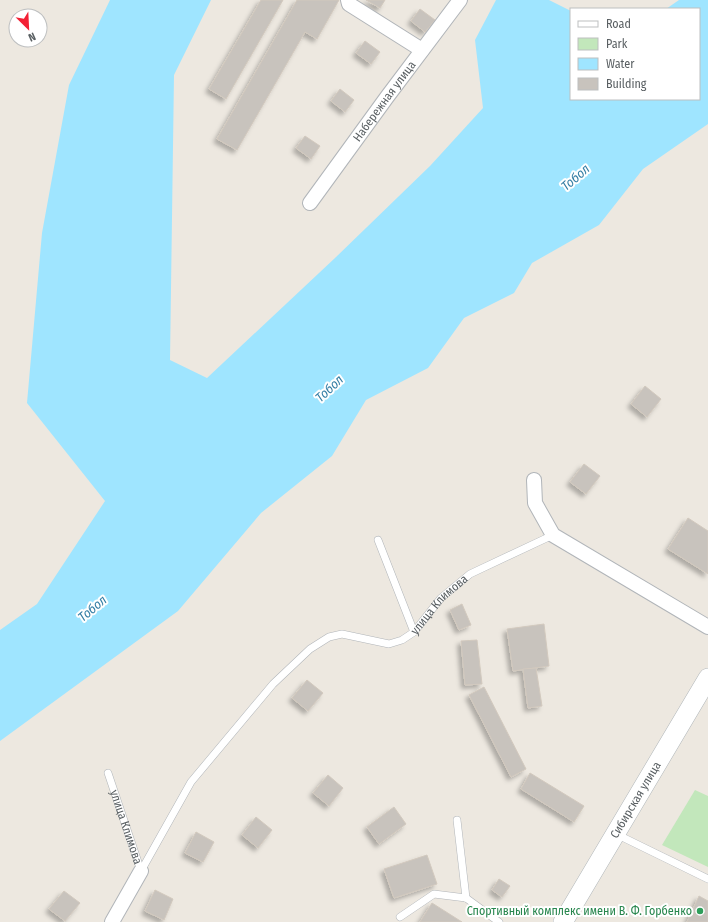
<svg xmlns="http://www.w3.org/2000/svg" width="708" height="922" font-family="'Fira Sans Condensed',sans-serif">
	<defs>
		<filter id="shadow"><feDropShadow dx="-3.5" dy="3.5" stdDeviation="2" flood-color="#0004"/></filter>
	</defs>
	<rect width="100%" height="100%" fill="#ede8e0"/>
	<polygon fill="#c2e7bb" points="695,790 708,796 708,867 662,845"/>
	<polygon fill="#9fe5ff" points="110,0 211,0 174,75 170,360 207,378 335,258 430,166 483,108 475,40 496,0 549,0 571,11 571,99 699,99 699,9 666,9 679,0 708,0 708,124 643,169 599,225 532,263 514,293 464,318 428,368 366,400 332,456 261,513 178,611 0,741 0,630 37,604 105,501 27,403 42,233 69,85"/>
	<g fill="#c8c3bd" stroke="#d2c9be" filter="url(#shadow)">
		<polygon points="261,0 283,0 226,99 209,89"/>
		<polygon points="297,0 339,0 317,39 305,32 237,150 217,139"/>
		<polygon points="366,0 385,0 380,8"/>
		<polygon points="420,9 435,20 425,32 411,21"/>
		<polygon points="365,41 380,52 371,64 356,53"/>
		<polygon points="340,89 354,100 345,112 331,101"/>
		<polygon points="305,136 320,146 311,159 296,148"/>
		<polygon points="645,386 661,399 647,417 631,404"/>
		<polygon points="584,464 600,476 586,494 570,482"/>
		<polygon points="688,518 708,531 708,574 668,549"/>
		<polygon points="462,604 471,625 459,630 450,610"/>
		<polygon points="544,624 549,666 513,671 507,629"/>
		<polygon points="477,640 482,684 465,685 461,641"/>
		<polygon points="536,668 542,706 528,708 523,669"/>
		<polygon points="307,680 323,693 308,711 292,698"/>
		<polygon points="484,687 526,769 511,777 469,695"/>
		<polygon points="530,773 584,806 574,822 521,789"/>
		<polygon points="328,775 343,788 329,806 313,793"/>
		<polygon points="394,807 406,824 379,844 367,827"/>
		<polygon points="256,817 272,830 258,848 242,835"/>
		<polygon points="196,832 214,842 203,862 185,853"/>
		<polygon points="427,855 437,884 394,898 384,869"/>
		<polygon points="499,879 510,886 502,897 492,890"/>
		<polygon points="155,890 173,899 164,920 145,911"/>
		<polygon points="64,891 80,903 65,921 49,909"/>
		<polygon points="699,896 708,901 708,922 687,922"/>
		<polygon points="432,903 462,922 420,922"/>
	</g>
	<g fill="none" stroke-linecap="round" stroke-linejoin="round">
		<g stroke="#b1b5b9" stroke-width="8">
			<g id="lane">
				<polyline points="378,540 414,632"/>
				<path id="s1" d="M108,773L141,871"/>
				<polyline points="457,820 466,898"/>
				<polyline points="616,834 708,879"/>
				<path id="s2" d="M141,871L191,782L273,684L310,649L329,637L342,634L389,644L402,640L414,632L441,598L470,574L553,535"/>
				<polyline points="400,917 434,894 466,898 499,922"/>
			</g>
		</g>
		<g stroke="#b1b5b9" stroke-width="16">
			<g id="street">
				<polyline points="348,0 349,4 422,50"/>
				<path id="s3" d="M310,203L387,97L460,0"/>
				<polyline points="534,480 535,503 553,535 708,627"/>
				<polyline points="112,922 141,871"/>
			</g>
		</g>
		<g stroke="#b0b6b9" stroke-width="20">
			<g id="secondary">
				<path id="s4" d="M563,922L708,678"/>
			</g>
		</g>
		<use href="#lane" stroke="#fff" stroke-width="7"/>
		<use href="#street" stroke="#fff" stroke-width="14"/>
		<use href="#secondary" stroke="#fff" stroke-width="19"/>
	</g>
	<circle fill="#2e9e5b" stroke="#fff" stroke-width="1.5" cx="700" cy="911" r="4"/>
	<g text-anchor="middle" stroke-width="4" stroke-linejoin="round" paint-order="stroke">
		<g font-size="12" fill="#595f62" stroke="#fff">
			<text dy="4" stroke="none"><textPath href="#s3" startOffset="126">Набережная улица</textPath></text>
			<text dy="4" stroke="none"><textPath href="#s2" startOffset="430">улица Климова</textPath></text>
			<text dy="4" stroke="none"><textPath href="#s4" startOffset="142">Сибирская улица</textPath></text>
			<text dy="4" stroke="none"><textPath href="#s1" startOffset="57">улица Климова</textPath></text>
		</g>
		<g font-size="12" fill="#27864d" stroke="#fff" text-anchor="end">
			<text x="692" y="915">Спортивный комплекс имени В. Ф. Горбенко</text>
		</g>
		<g font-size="13" font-style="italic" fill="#337da4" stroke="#fff">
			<text transform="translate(575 177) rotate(-41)" y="5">Тобол</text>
			<text transform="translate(329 388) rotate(-43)" y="5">Тобол</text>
			<text transform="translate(92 608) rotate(-40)" y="5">Тобол</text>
		</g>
	</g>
	<rect x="570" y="8" width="130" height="92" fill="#ffffff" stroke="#bdbfc0"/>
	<rect x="578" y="21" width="20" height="6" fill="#ffffff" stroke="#bdbfc0"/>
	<text x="606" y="28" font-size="12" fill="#595f62">Road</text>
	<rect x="578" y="38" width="20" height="12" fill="#c2e7bb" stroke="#bdbfc0"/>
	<text x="606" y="48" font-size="12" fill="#595f62">Park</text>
	<rect x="578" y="58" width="20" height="12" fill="#9fe5ff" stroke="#bdbfc0"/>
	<text x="606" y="68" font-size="12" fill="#595f62">Water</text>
	<rect x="578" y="78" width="20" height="12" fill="#c8c3bd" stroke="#bdbfc0"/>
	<text x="606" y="88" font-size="12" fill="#595f62">Building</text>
	<g transform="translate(28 28) rotate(156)"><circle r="19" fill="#ffffff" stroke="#bdbfc0"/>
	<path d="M0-3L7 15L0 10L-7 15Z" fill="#f32135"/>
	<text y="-6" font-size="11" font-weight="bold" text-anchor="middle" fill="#595f62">N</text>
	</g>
</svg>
